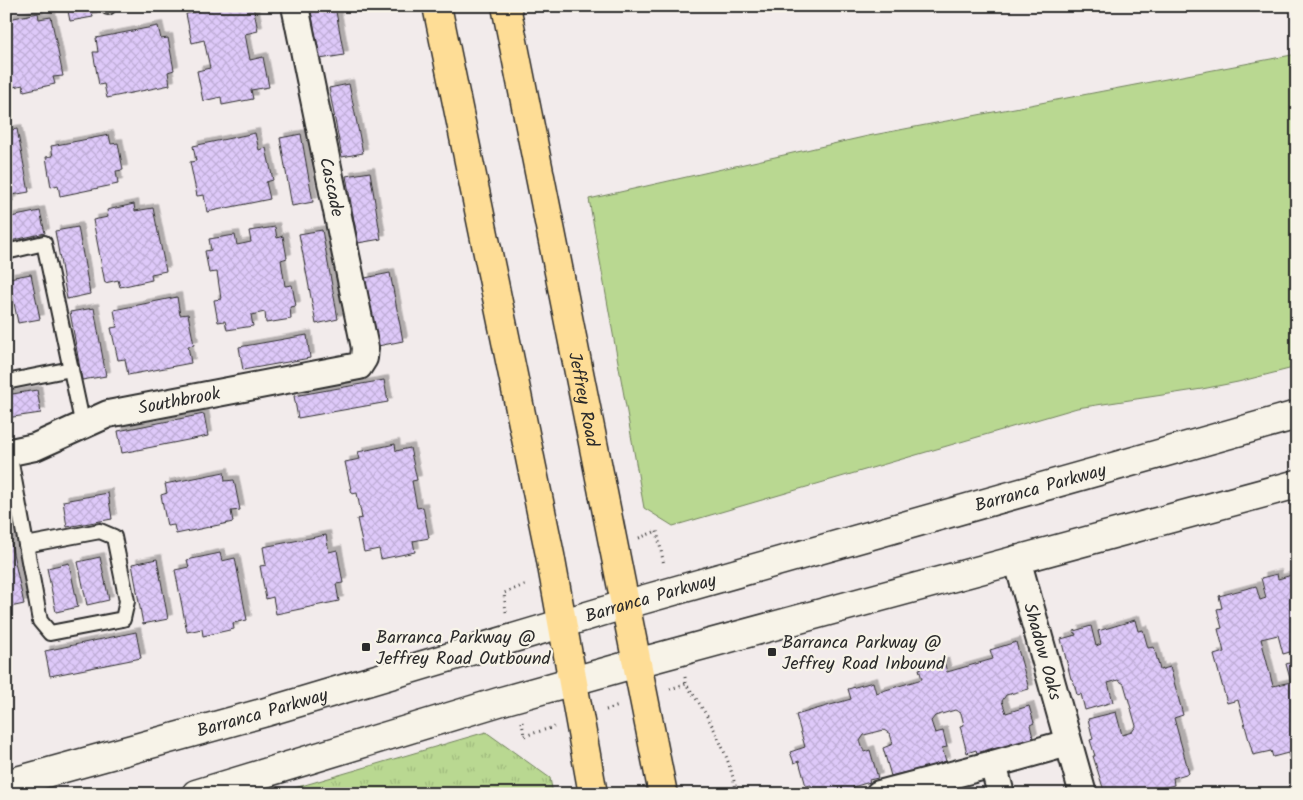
<svg xmlns="http://www.w3.org/2000/svg" width="1303" height="800" font-family="Kalam,sans-serif">
	<defs>
		<pattern id="park-tufts" width="24" height="20" patternUnits="userSpaceOnUse" patternTransform="scale(1.25)"><rect width="24" height="20" fill="#b9d891"/><path d="M3 7l-1-3M5 7V3M7 7l1-3M15 17l-1-3M17 17v-4M19 17l1-3" fill="none" stroke="#9fba7d"/></pattern>
		<pattern id="building-cross-hatch" width="8" height="8" patternUnits="userSpaceOnUse" patternTransform="scale(1.25)"><rect width="8" height="8" fill="#dec9f9"/><path d="M0 0l8 8M0 8l8-8" fill="none" stroke="#bfadd6"/></pattern>
		<filter id="shadow"><feDropShadow dx="4.5" dy="-4.5" stdDeviation="0" flood-color="#0004"/></filter>
	</defs>
	<rect width="100%" height="100%" fill="#f2ebeb"/>
	<filter id="ink" filterUnits="userSpaceOnUse"><feTurbulence type="fractalNoise" baseFrequency=".02" numOctaves="2"/><feDisplacementMap in="SourceGraphic" scale="10" xChannelSelector="R" yChannelSelector="G"/><feConvolveMatrix kernelMatrix="1 2 1 2 8 2 1 2 1" color-interpolation-filters="sRGB"/></filter>
	<g filter="url(#ink)">
		<polygon fill="#b9d891" stroke="#72825e" points="1297,54 1297,367 1238,382 1202,389 1077,408 673,526 644,508 589,199 868,136"/>
		<polygon fill="url(#park-tufts)" stroke="#72825e" points="486,732 550,778 553,794 274,794"/>
		<g fill="url(#building-cross-hatch)" stroke="#2b2b2b" filter="url(#shadow)">
			<polygon points="67,6 91,6 93,17 70,21"/>
			<polygon points="202,6 253,6 258,31 245,34 250,60 263,57 269,87 251,90 253,99 222,105 221,97 203,101 197,71 210,68 204,40 192,43 186,14 203,10"/>
			<polygon points="310,6 335,6 344,55 320,59"/>
			<polygon points="38,13 39,19 51,17 63,76 53,77 55,84 24,91 23,85 13,87 6,52 6,26 10,25 9,19"/>
			<polygon points="158,26 161,39 168,38 174,70 168,72 170,85 107,98 104,84 99,85 93,52 98,52 96,38"/>
			<polygon points="349,84 363,153 342,157 329,88"/>
			<polygon points="17,129 29,192 12,195 13,201 6,203 6,131"/>
			<polygon points="255,133 259,150 266,148 273,180 266,182 270,199 207,212 204,195 197,196 190,162 196,161 193,146"/>
			<polygon points="301,134 313,202 292,206 280,138"/>
			<polygon points="109,135 111,144 118,143 123,170 116,171 118,184 60,196 58,185 51,187 46,157 53,156 51,146"/>
			<polygon points="370,172 381,239 358,243 346,176"/>
			<polygon points="134,204 135,211 153,208 166,271 151,274 152,280 120,287 118,280 105,283 93,220 108,217 107,210"/>
			<polygon points="40,211 45,233 6,242 6,218"/>
			<polygon points="78,227 90,294 67,299 55,231"/>
			<polygon points="275,227 277,238 283,236 287,258 281,260 285,286 292,285 296,306 290,307 291,319 266,323 265,312 251,315 253,326 227,330 225,321 218,322 214,300 221,299 217,272 209,273 205,251 211,250 209,239 235,235 237,245 251,242 249,231"/>
			<polygon points="322,230 338,319 316,324 299,234"/>
			<polygon points="390,273 403,341 378,346 365,278"/>
			<polygon points="31,274 40,319 18,323 9,278"/>
			<polygon points="177,297 180,315 188,314 194,345 188,346 191,363 128,375 125,359 118,360 111,328 117,327 114,310"/>
			<polygon points="94,308 106,376 82,380 70,312"/>
			<polygon points="307,335 310,358 243,370 239,347"/>
			<polygon points="384,380 388,402 298,418 294,396"/>
			<polygon points="37,390 41,413 6,418 6,395"/>
			<polygon points="204,414 208,436 122,453 118,431"/>
			<polygon points="395,444 396,451 410,448 417,480 412,481 417,508 423,507 429,538 413,541 415,552 381,559 379,549 364,552 357,519 362,518 357,493 352,494 345,462 360,459 358,452"/>
			<polygon points="224,472 225,481 234,480 240,510 231,511 233,522 176,534 174,525 167,526 161,495 167,493 165,484"/>
			<polygon points="108,493 112,519 67,527 63,501"/>
			<polygon points="6,521 24,604 6,608"/>
			<polygon points="326,535 329,552 337,550 343,583 336,584 339,601 276,614 273,597 266,599 260,566 266,565 263,547"/>
			<polygon points="220,553 222,561 235,558 247,620 233,623 234,629 203,636 202,629 187,632 175,570 189,567 187,560"/>
			<polygon points="100,557 109,600 87,605 78,562"/>
			<polygon points="157,559 168,619 143,624 132,564"/>
			<polygon points="69,563 78,607 56,612 47,568"/>
			<polygon points="1277,574 1278,579 1292,575 1297,593 1297,650 1283,654 1278,635 1261,639 1273,686 1291,682 1286,664 1297,661 1297,759 1290,761 1288,753 1273,757 1271,751 1253,755 1238,700 1227,703 1214,655 1224,652 1218,629 1222,628 1217,609 1222,608 1219,596 1256,586 1260,600 1266,598 1261,578"/>
			<polygon points="1135,620 1138,631 1143,630 1148,648 1154,647 1160,670 1170,667 1183,715 1174,718 1189,773 1173,778 1174,785 1159,789 1160,794 1121,794 1120,792 1105,794 1093,756 1095,756 1090,740 1093,739 1088,719 1116,712 1122,735 1132,732 1136,726 1124,684 1118,680 1108,683 1113,702 1085,710 1081,694 1077,695 1073,679 1071,679 1061,639 1076,635 1074,631 1091,626 1096,646 1101,644 1098,631"/>
			<polygon points="136,632 141,658 50,676 45,651"/>
			<polygon points="1016,642 1029,689 1006,695 1002,701 1006,713 1029,706 1034,723 1030,725 1033,738 994,750 993,748 977,753 976,750 967,753 960,726 964,725 961,713 955,710 935,716 931,721 935,733 943,731 947,747 942,748 946,761 908,774 907,772 891,776 883,748 893,744 890,734 884,730 864,735 860,741 864,752 870,750 878,778 869,780 870,782 853,787 854,789 838,794 835,792 814,794 811,785 806,786 799,761 794,763 790,752 805,747 796,715 851,699 848,689 873,682 876,693 922,679 919,669 944,662 947,672 993,659 990,650"/>
		</g>
		<g fill="none" stroke-linecap="round" stroke-linejoin="round">
			<g stroke="#2b2b2b" stroke-width="18">
				<g id="lane">
					<polyline points="107,6 108,7"/>
					<polyline points="6,252 44,243 83,426"/>
					<polyline points="6,382 71,369"/>
					<polyline points="9,452 40,621 50,633 123,619 127,601 114,537 100,531 26,545"/>
				</g>
			</g>
			<g stroke="#2b2b2b" stroke-width="30">
				<g id="street">
					<path id="s1" d="M6,453L35,447L108,414L359,366L364,358L365,348L295,6"/>
					<path id="s2" d="M1017,559L1083,794"/>
					<polyline points="993,764 1001,794"/>
					<polyline points="879,794 993,764 1068,743"/>
				</g>
			</g>
			<g stroke="#2b2b2b" stroke-width="31">
				<g id="secondary">
					<path id="s3" d="M6,784L266,712L624,605L1297,415"/>
					<polyline points="196,794 502,701 637,663 1297,484"/>
				</g>
			</g>
			<g stroke="#2b2b2b" stroke-width="31">
				<g id="primary">
					<polyline points="437,6 550,555 593,794"/>
					<path id="s4" d="M506,6C559,269 609,532 663,794"/>
				</g>
			</g>
			<g stroke="#2b2b2b" stroke-width="3" stroke-dasharray="1 4" stroke-linecap="butt">
				<polyline points="639,538 657,531 664,565"/>
				<polyline points="506,612 504,593 527,584"/>
				<path d="M685,677L686,684C710,717 729,754 737,794"/>
				<polyline points="670,689 686,684"/>
				<polyline points="606,710 619,706"/>
				<polyline points="522,722 524,736 554,727"/>
			</g>
			<use href="#lane" stroke="#f7f3e8" stroke-width="14"/>
			<use href="#street" stroke="#f7f3e8" stroke-width="26"/>
			<use href="#secondary" stroke="#f7f3e8" stroke-width="28"/>
			<use href="#primary" stroke="#fedd96" stroke-width="28"/>
		</g>
	</g>
	<g fill="#2b2b2b" stroke="#f7f3e8" stroke-width="2">
		<rect x="361" y="642" width="10" height="10" rx="2.5"/>
		<rect x="767" y="647" width="10" height="10" rx="2.5"/>
	</g>
	<g text-anchor="middle" stroke-width="4.5" stroke-linejoin="round" paint-order="stroke">
		<g font-size="18" fill="#2b2b2b" stroke="#f7f3e8">
			<text transform="translate(332 187) rotate(78)" y="6">Cascade</text>
			<text dy="6" stroke="none"><textPath href="#s1" startOffset="182">Southbrook</textPath></text>
			<text dy="6" stroke="none"><textPath href="#s4" startOffset="401">Jeffrey Road</textPath></text>
			<text dy="6" stroke="none"><textPath href="#s3" startOffset="1076">Barranca Parkway</textPath></text>
			<text dy="6" stroke="none"><textPath href="#s3" startOffset="671">Barranca Parkway</textPath></text>
			<text dy="6" stroke="none"><textPath href="#s2" startOffset="96">Shadow Oaks</textPath></text>
			<text dy="6" stroke="none"><textPath href="#s3" startOffset="266">Barranca Parkway</textPath></text>
		</g>
		<g font-size="18" fill="#2b2b2b" stroke="#f7f3e8" text-anchor="start">
			<text x="376" y="643">Barranca Parkway @<tspan x="376" dy="21">Jeffrey Road Outbound</tspan></text>
			<text x="782" y="648">Barranca Parkway @<tspan x="782" dy="21">Jeffrey Road Inbound</tspan></text>
		</g>
	</g>
	<rect width="1303" height="800" fill="none" stroke="#f7f3e8" stroke-width="25"/>
	<rect x="12" y="12" width="1278" height="775" fill="none" stroke="#2b2b2b" stroke-width="2" filter="url(#ink)"/>
</svg>
